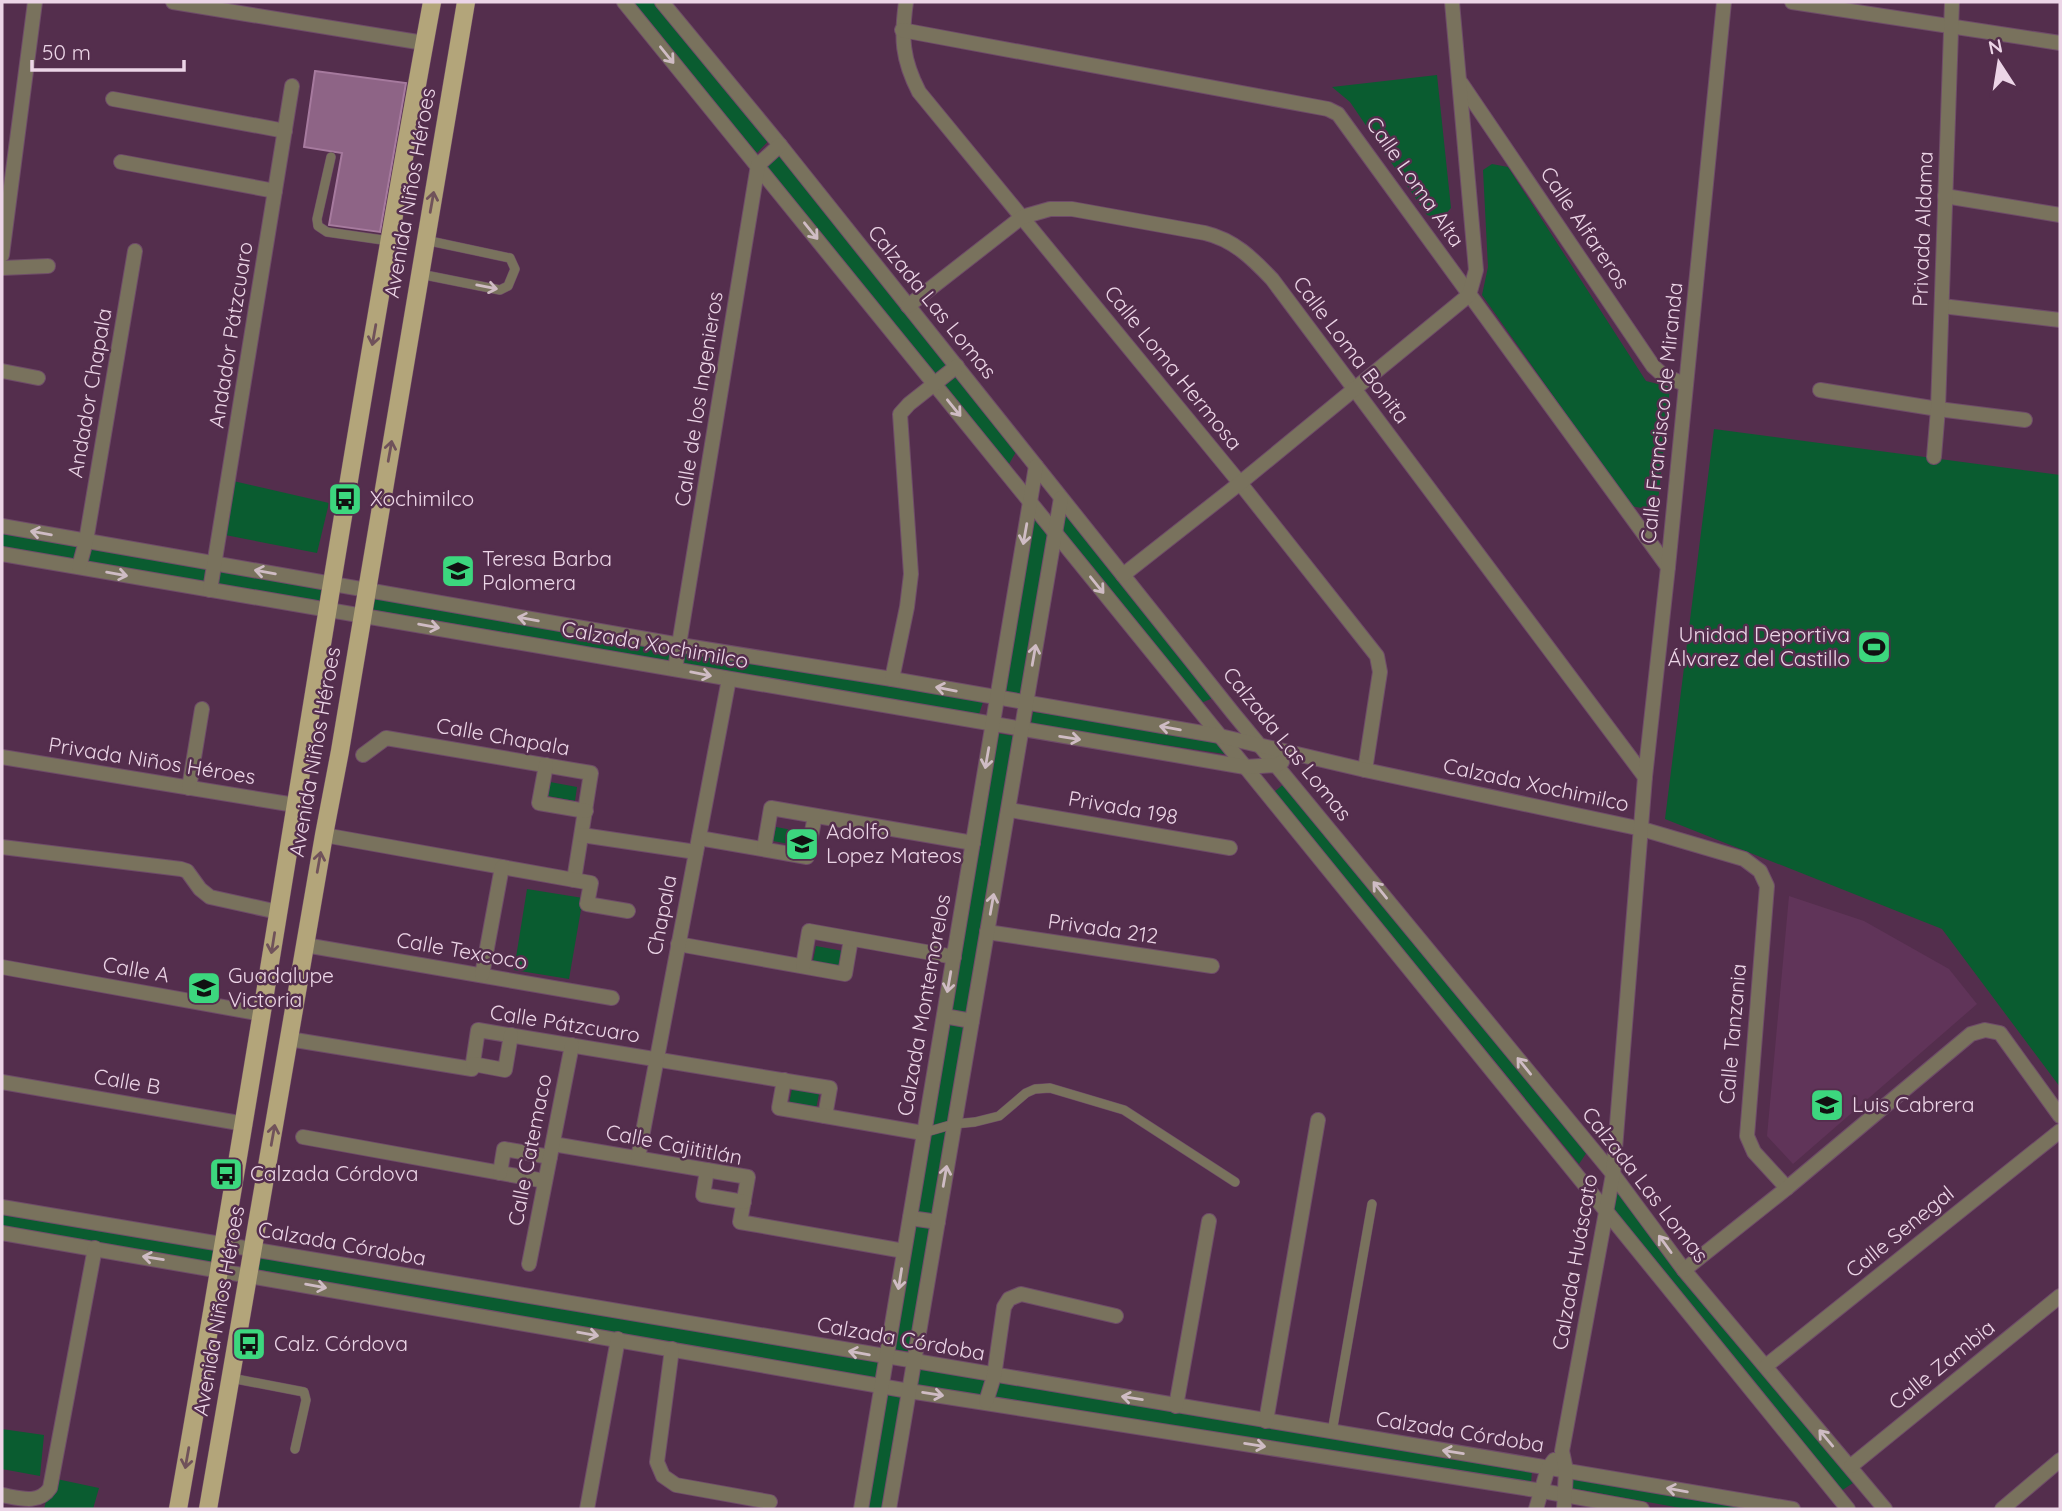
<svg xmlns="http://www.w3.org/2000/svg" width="2062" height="1511" font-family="Quicksand,sans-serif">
	<rect width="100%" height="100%" fill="#542e4d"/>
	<polygon fill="#603459" points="1789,896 1864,921 1949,969 1977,1004 1793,1164 1767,1136"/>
	<g fill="#0a5c30">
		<polygon points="629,2 658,2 773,136 757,153"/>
		<polygon points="1437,75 1451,208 1441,219 1427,215 1350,102 1332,87"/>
		<polygon points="774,150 952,360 936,375 758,165"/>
		<polygon points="1492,164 1508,167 1646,381 1670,387 1657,511 1631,506 1482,295 1488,267 1483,170"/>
		<polygon points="957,366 1016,452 1009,464 935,383"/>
		<polygon points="1714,429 2060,475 2060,1087 1942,929 1665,819"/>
		<polygon points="229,480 329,503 317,553 220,534"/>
		<polygon points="1060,506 1213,698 1201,703 1055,534"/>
		<polygon points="1034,517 1048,535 1020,702 999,692"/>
		<polygon points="2,531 321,589 320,601 2,548"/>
		<polygon points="366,590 985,696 979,714 369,609"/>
		<polygon points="1033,712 1220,736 1225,754 1031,725"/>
		<polygon points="995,733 1014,736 912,1352 893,1349"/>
		<polygon points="550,782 577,787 575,801 548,796"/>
		<polygon points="1285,783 1587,1152 1579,1164 1274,792"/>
		<polygon points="776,827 803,832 800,846 773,841"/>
		<polygon points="527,889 583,898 569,979 514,970"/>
		<polygon points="816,946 843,951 841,966 813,961"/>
		<polygon points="792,1089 819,1094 816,1109 789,1104"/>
		<polygon points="1611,1182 1856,1481 1841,1491 1606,1211"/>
		<polygon points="2,1212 218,1249 221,1269 2,1231"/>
		<polygon points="258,1250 886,1358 882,1385 908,1391 914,1362 1532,1469 1531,1484 909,1391 887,1509 861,1509 881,1385 250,1268"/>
		<polygon points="2,1429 44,1435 40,1476 2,1469"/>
		<polygon points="1572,1471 1765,1509 1686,1509 1571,1488"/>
		<polygon points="52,1478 99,1488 93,1509 44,1509"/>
	</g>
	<polygon fill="#8e6486" stroke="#a67a9e" stroke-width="2" points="315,71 406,83 380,232 329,225 342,153 304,147"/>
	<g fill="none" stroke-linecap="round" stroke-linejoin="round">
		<g stroke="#6f4c69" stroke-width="10">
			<g id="lane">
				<polyline points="331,157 317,219 318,226 327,232 390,241"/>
				<polyline points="420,274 500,290 508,286 515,269 510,258 425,240"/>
				<polyline points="923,1133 954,1124 975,1122 999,1116 1026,1093 1035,1089 1050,1088 1124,1110 1235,1182"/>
				<polyline points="231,1378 304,1392 306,1400 295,1449"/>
				<polyline points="1332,1432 1372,1204"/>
			</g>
		</g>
		<g stroke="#6f4c69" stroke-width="16">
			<g id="street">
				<polyline points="173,2 424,43"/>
				<polyline points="624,2 1848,1509"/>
				<polyline points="662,2 780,145 1233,713 1613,1174 1684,1270 1885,1509"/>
				<path d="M906,2C901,38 902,59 919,92L1240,483L1377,656L1380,672L1365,770"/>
				<polyline points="1792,2 2060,43"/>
				<polyline points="902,30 1328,109 1338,114 1668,567"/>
				<polyline points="1461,83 1653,366 1664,376 1685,384"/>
				<polyline points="113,99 285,131"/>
				<polyline points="121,162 275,191"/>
				<polyline points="1945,196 2060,215"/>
				<polyline points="2,255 35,2"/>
				<polyline points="2,268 48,266"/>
				<path d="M908,306L1022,217L1050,209H1072L1205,233C1234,240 1252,258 1272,279L1645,777"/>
				<polyline points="1942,306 2060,320"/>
				<polyline points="2,371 38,378"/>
				<polyline points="1820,390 1938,409 2025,420"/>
				<polyline points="1934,457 1938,409 1952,2"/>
				<polyline points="2,526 680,645 892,679 1220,736 1365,770 1642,829 1744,859 1760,871 1767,886 1747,1136 1754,1152 1787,1188"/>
				<polyline points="2,554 1245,767 1277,765 1282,762"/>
				<polyline points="79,567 86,541 135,251"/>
				<polyline points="1123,575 1240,483 1469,295 1476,270 1452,2"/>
				<polyline points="210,590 292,86"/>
				<polyline points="675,669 758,165 780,145"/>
				<polyline points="892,679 907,607 911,574 900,414 909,404 957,366"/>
				<polyline points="363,755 386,738 591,773 574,880"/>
				<polyline points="2,757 295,805"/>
				<polyline points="546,765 539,803 586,811"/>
				<polyline points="189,788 202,709"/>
				<polyline points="1010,810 1230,848"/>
				<polyline points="324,835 591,883 587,904 628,911"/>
				<polyline points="582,835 696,852"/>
				<polyline points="699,838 807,857 815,816"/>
				<polyline points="2,847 181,869 187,871 200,889 210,897 278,912"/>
				<polyline points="764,849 771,808 973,843"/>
				<polyline points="987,932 1212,966"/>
				<polyline points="678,944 845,974 851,939"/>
				<polyline points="305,945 612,998"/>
				<polyline points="803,966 809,931 954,957"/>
				<polyline points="2,967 262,1014"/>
				<polyline points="482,975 502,867"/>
				<polyline points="944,1016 972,1021"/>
				<polyline points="289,1039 472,1069 478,1030 830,1088 825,1116"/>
				<polyline points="473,1064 505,1070 511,1035"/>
				<polyline points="784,1080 779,1108 923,1133"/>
				<polyline points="2,1082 245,1124"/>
				<polyline points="303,1137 545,1181"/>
				<polyline points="553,1144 748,1177 740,1222 904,1251"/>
				<polyline points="638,1158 729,679"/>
				<polyline points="707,1170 703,1195 744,1202"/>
				<polyline points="500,1173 504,1149 550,1157"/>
				<polyline points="2,1207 1793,1509"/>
				<polyline points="910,1218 938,1222"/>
				<polyline points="2,1233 909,1391 1542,1491 1642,1509"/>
				<polyline points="529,1264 572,1045"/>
				<polyline points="1684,1270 1787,1188 1971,1034 1985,1030 2000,1033 2060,1116"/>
				<polyline points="672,1349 657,1462 663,1476 676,1485 770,1502"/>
				<polyline points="1766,1366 2060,1131"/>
				<polyline points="986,1402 994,1376 1004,1307 1009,1299 1021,1294 1116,1316"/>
				<polyline points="1176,1406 1209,1221"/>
				<polyline points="1266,1421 1318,1120"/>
				<polyline points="1851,1466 2060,1296"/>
				<path d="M2,1495C19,1498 39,1505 50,1488L95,1248"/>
				<polyline points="587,1509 618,1339"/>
				<polyline points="861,1509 1036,466"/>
				<polyline points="889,1509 1061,498"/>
				<polyline points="1536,1509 1548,1468 1554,1460"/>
				<polyline points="1564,1509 1566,1470 1562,1451 1613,1174 1645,777 1668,567 1724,2"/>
				<polyline points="2002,1509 2060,1460"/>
			</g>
		</g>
		<g stroke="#6f4c69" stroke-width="19">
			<g id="primary">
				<path d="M178,1509C267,1007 340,503 432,2"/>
				<polyline points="208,1509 324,835 340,751 466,2"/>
			</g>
		</g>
		<use href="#lane" stroke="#79725d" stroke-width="9"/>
		<use href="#street" stroke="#79725d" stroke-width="14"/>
		<use href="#primary" stroke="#b3a57a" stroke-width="18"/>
	</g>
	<defs><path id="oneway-shaft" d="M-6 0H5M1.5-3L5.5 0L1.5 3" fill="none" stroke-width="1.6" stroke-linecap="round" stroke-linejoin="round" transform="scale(1.75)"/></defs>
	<g stroke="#cfbcc4">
		<use href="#oneway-shaft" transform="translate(667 55) rotate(51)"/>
		<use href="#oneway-shaft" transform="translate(811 231) rotate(51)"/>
		<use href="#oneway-shaft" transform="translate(487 287) rotate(11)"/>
		<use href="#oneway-shaft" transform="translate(954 408) rotate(51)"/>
		<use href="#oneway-shaft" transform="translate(41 533) rotate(-170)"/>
		<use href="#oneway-shaft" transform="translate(1025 534) rotate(100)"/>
		<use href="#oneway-shaft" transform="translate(265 572) rotate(-170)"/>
		<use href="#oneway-shaft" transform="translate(117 574) rotate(10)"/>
		<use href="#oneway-shaft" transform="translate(1097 585) rotate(51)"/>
		<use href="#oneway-shaft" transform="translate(528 619) rotate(-170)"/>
		<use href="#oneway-shaft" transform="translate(429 626) rotate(10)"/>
		<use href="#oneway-shaft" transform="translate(1034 655) rotate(-80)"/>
		<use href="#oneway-shaft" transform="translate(701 674) rotate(11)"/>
		<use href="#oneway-shaft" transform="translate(946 689) rotate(-169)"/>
		<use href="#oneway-shaft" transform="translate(1170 728) rotate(-170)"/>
		<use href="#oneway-shaft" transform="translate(1070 738) rotate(9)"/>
		<use href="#oneway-shaft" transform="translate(987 758) rotate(100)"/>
		<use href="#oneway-shaft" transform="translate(1380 890) rotate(-129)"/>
		<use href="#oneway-shaft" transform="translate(992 904) rotate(-80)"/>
		<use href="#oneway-shaft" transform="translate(949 982) rotate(100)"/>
		<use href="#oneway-shaft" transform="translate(1524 1066) rotate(-129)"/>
		<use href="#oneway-shaft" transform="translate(945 1176) rotate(-80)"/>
		<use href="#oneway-shaft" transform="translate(1665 1244) rotate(-126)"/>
		<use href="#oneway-shaft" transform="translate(153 1258) rotate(-171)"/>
		<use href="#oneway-shaft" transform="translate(900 1279) rotate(99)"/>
		<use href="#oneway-shaft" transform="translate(316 1286) rotate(10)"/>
		<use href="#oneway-shaft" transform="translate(588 1334) rotate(10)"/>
		<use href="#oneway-shaft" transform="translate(859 1353) rotate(-170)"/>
		<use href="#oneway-shaft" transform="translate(933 1394) rotate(9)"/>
		<use href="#oneway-shaft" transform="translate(1132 1398) rotate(-171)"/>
		<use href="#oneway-shaft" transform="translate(1826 1438) rotate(-130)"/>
		<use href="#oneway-shaft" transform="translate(1255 1445) rotate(9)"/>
		<use href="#oneway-shaft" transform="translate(1453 1452) rotate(-171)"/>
		<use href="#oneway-shaft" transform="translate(1677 1490) rotate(-170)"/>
	</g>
	<g stroke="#70525a">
		<use href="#oneway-shaft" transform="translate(432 202) rotate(-80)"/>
		<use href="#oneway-shaft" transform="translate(374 335) rotate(100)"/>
		<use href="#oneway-shaft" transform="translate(390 451) rotate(-80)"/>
		<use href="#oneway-shaft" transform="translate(319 862) rotate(-80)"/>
		<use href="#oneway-shaft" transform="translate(273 943) rotate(99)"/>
		<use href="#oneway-shaft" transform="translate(273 1135) rotate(-80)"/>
		<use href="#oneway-shaft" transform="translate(187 1458) rotate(100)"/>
	</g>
	<defs>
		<g id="bus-square" transform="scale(1.75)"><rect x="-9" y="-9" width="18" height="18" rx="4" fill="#3cd77e" stroke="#542e4d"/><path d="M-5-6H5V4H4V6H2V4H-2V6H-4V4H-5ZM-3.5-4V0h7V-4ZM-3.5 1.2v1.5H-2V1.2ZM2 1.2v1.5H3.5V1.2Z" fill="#111"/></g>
		<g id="school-square" transform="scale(1.75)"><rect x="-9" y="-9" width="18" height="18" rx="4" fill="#3cd77e" stroke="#542e4d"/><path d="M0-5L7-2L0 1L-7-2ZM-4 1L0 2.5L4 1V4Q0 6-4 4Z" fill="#111"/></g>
		<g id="stadium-square" transform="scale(1.75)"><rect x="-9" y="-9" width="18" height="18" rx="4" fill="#3cd77e" stroke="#542e4d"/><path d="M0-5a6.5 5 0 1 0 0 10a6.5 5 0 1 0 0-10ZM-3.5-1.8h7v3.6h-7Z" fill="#111"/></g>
	</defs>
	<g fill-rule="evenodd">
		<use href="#bus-square" x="345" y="499"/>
		<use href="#school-square" x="458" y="571"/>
		<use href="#stadium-square" x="1874" y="647"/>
		<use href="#school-square" x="802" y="844"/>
		<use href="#school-square" x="204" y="988"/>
		<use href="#school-square" x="1827" y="1105"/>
		<use href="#bus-square" x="226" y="1174"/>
		<use href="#bus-square" x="249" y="1344"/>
	</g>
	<g text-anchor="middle" stroke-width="5" stroke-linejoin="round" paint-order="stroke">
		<g font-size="21" fill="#ecd5e7" stroke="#542e4d">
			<text transform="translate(1415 182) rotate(55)" y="7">Calle Loma Alta</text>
			<text transform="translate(410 193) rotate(-80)" y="7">Avenida Niños Héroes</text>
			<text transform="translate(1585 228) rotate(56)" y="7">Calle Alfareros</text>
			<text transform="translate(1923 229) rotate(-88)" y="7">Privada Aldama</text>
			<text transform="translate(932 302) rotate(51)" y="7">Calzada Las Lomas</text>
			<text transform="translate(231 335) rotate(-81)" y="7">Andador Pátzcuaro</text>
			<text transform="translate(1351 350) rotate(53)" y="7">Calle Loma Bonita</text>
			<text transform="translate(1173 368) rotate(51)" y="7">Calle Loma Hermosa</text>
			<text transform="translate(90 393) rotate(-80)" y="7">Andador Chapala</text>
			<text transform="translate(699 399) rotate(-81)" y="7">Calle de los Ingenieros</text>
			<text transform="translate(1662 413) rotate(-84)" y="7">Calle Francisco de Miranda</text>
			<text transform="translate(655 645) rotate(10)" y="7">Calzada Xochimilco</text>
			<text transform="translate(503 737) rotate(10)" y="7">Calle Chapala</text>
			<text transform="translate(1287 744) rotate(51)" y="7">Calzada Las Lomas</text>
			<text transform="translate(315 752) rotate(-80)" y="7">Avenida Niños Héroes</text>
			<text transform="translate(152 761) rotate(9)" y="7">Privada Niños Héroes</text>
			<text transform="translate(1536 785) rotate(12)" y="7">Calzada Xochimilco</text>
			<text transform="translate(1123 808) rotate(10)" y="7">Privada 198</text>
			<text transform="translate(662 915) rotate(-79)" y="7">Chapala</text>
			<text transform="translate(1103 929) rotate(8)" y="7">Privada 212</text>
			<text transform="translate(462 951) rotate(10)" y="7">Calle Texcoco</text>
			<text transform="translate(136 970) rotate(10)" y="7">Calle A</text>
			<text transform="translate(924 1005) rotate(-80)" y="7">Calzada Montemorelos</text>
			<text transform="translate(565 1024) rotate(9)" y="7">Calle Pátzcuaro</text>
			<text transform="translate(1733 1034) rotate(-85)" y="7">Calle Tanzania</text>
			<text transform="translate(127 1082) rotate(10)" y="7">Calle B</text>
			<text transform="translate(674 1145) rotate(11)" y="7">Calle Cajititlán</text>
			<text transform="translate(530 1150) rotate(-79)" y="7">Calle Catemaco</text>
			<text transform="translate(1645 1185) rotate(52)" y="7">Calzada Las Lomas</text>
			<text transform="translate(1900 1232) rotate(-39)" y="7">Calle Senegal</text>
			<text transform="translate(342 1244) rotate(10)" y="7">Calzada Córdoba</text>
			<text transform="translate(1575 1262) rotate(-80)" y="7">Calzada Huáscato</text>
			<text transform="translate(219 1311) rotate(-80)" y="7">Avenida Niños Héroes</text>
			<text transform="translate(901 1339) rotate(10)" y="7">Calzada Córdoba</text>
			<text transform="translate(1942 1365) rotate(-39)" y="7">Calle Zambia</text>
			<text transform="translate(1460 1432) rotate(9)" y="7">Calzada Córdoba</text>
		</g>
		<g font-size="21" fill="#ecd5e7" stroke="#542e4d" text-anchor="start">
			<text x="370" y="506">Xochimilco</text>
			<text x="482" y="566">Teresa Barba<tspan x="482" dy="24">Palomera</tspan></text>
			<text x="1850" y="642" text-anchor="end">Unidad Deportiva<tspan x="1850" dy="24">Álvarez del Castillo</tspan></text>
			<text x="826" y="839">Adolfo<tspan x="826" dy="24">Lopez Mateos</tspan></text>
			<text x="228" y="983">Guadalupe<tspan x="228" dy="24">Victoria</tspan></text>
			<text x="1852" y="1112">Luis Cabrera</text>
			<text x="250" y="1181">Calzada Córdova</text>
			<text x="274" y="1351">Calz. Córdova</text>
		</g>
	</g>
	<rect width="2062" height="1511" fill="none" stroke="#ecd5e7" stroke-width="7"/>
	<g transform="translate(1999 63) rotate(348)" stroke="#542e4d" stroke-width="5" paint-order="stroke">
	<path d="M0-5L12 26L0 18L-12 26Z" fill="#ecd5e7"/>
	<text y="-10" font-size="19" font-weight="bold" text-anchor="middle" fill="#ecd5e7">N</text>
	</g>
	<path d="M32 60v10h152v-10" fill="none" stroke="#ecd5e7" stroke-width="3.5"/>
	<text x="42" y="60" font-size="21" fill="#ecd5e7" stroke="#542e4d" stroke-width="5" paint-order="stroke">50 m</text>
</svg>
